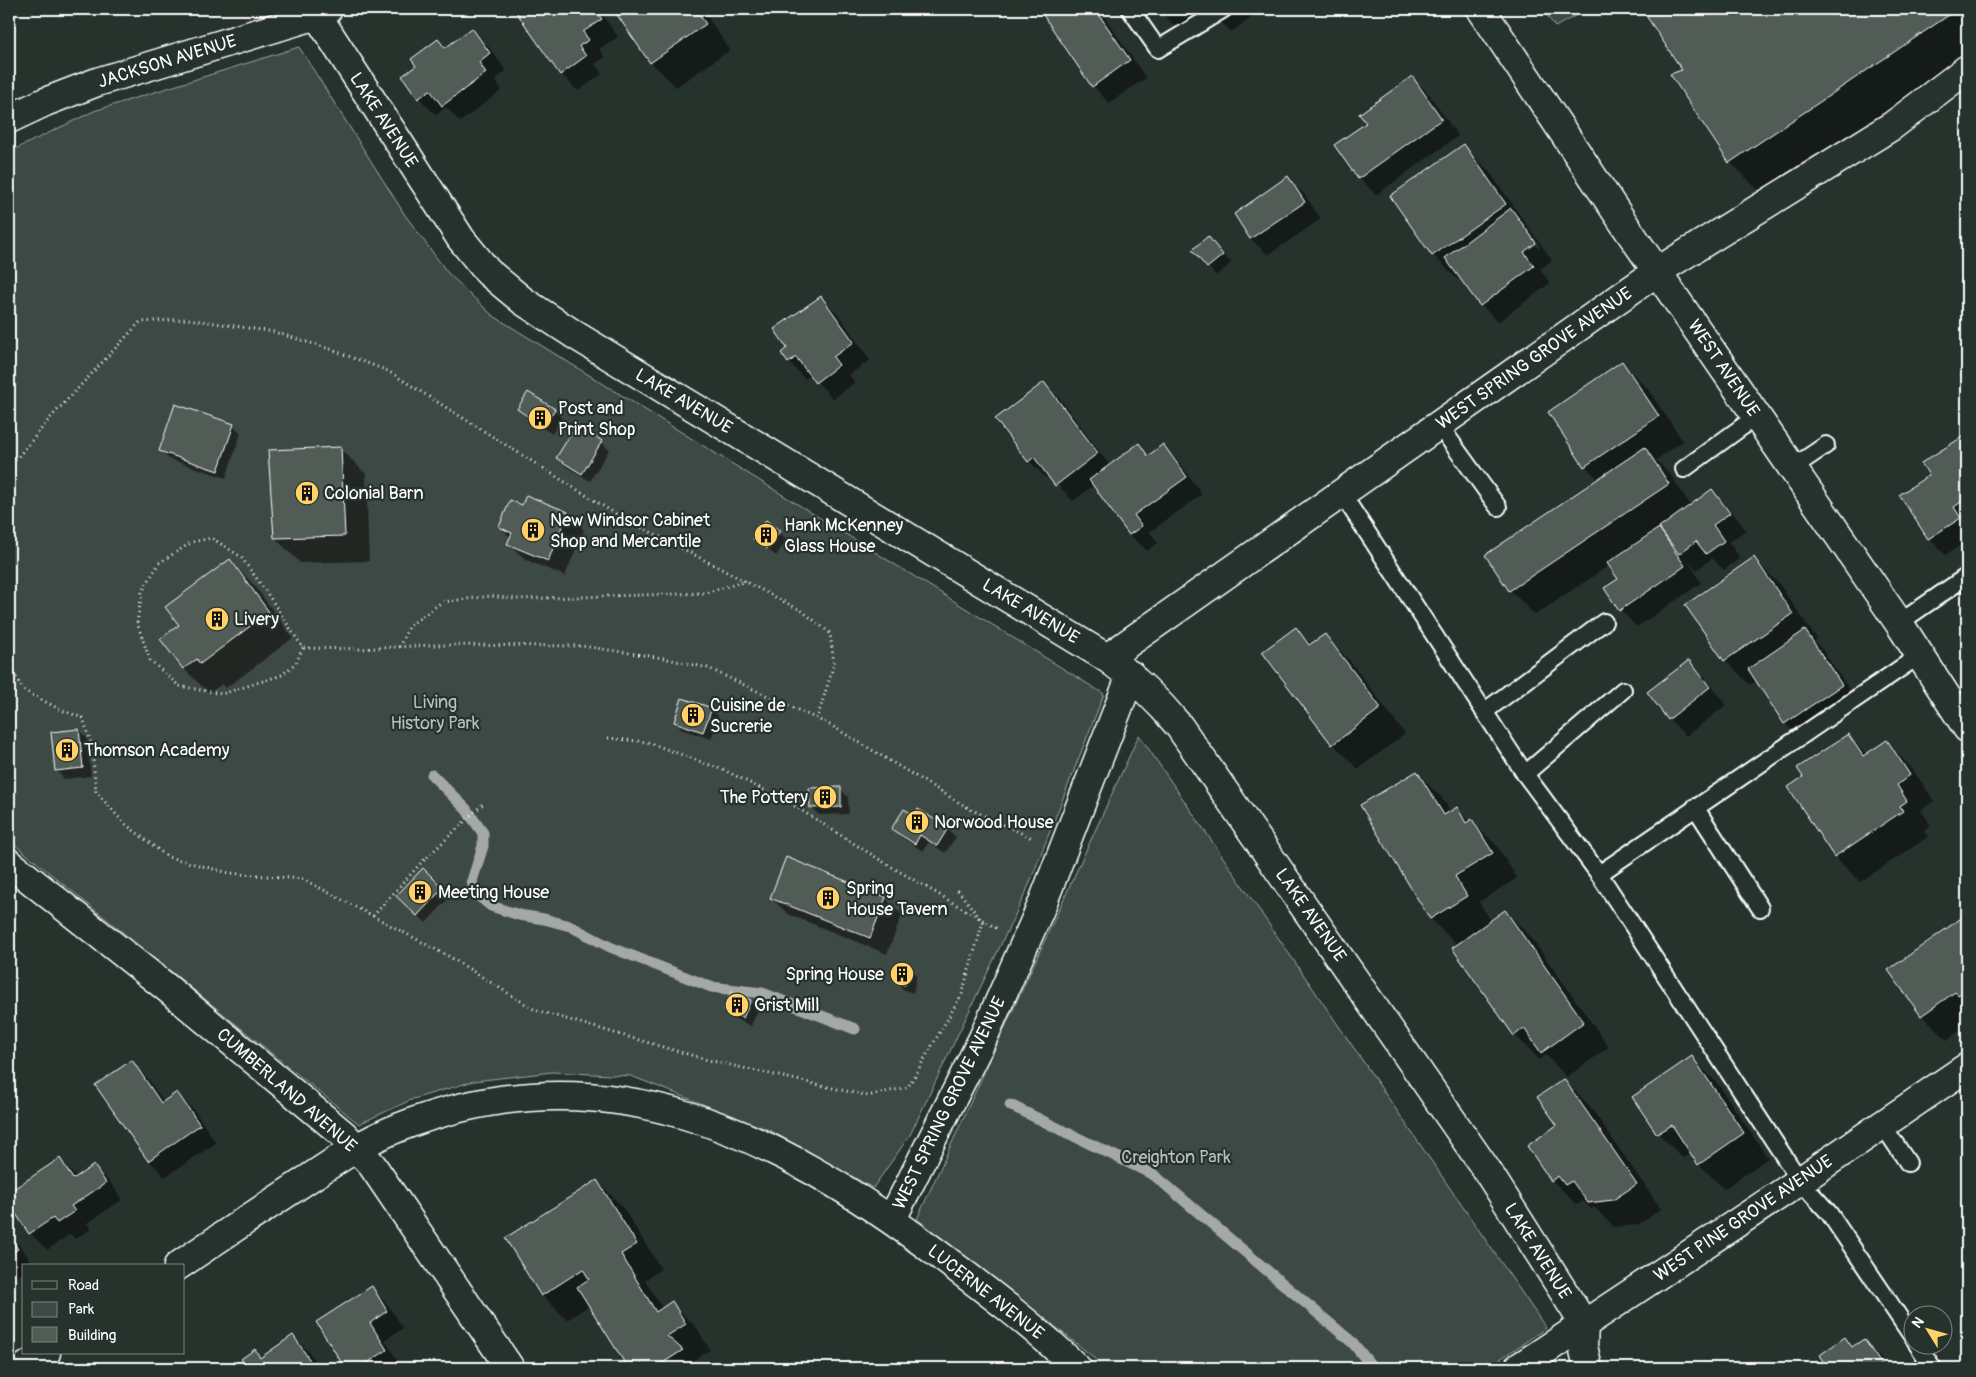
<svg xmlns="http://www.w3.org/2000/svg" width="1976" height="1377" font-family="Pangolin,sans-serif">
	<rect width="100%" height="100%" fill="#26332d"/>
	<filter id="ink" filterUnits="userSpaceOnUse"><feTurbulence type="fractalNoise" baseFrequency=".02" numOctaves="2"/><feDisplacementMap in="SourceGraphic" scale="10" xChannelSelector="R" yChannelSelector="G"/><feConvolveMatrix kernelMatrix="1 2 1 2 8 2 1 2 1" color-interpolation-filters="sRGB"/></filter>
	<g filter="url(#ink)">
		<g fill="#3e4944" stroke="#9ea4a2">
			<polygon points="1543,9 1587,9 1555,27"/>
			<polygon points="299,47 405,215 447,272 492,315 1104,694 1026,892 910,1135 873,1188 769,1130 631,1076 552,1072 474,1081 413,1099 359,1124 9,840 9,152 94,111"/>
			<polygon points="1139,735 1546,1328 1487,1368 1103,1368 1092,1356 1023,1301 917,1219"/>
		</g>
		<g fill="#0007" fill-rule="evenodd">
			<polygon points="516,9 598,9 618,37 599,49 605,57 595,64 602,74 578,91 561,74"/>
			<polygon points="614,9 702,9 730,50 676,87 651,62"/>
			<polygon points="1048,9 1099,9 1146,78 1109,103 1093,86 1042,13"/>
			<polygon points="1157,9 1264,9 1231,32 1211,12 1181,32"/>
			<polygon points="1655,9 1967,9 1967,56 1762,194 1730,162 1684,71 1647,15"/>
			<polygon points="472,29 488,46 506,71 495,80 502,90 460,122 446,107 436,115 419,98 417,66 438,41 446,48"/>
			<polygon points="1412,78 1429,94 1458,136 1376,195 1359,178 1367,123"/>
			<path d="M1463,145L1488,170L1552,260L1540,269L1550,283L1498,322L1481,305L1461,278L1458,280L1433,255L1392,196ZM1525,231H1529L1540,247L1538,249Z"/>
			<polygon points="1288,178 1305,195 1321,219 1268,255 1251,239 1235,215"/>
			<polygon points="1208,238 1231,263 1216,276 1194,250"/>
			<polygon points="821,297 838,314 870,360 849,375 855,382 833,399 811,375 805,379 789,362 789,348"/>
			<polygon points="1622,363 1647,388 1683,441 1656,460 1670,474 1691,506 1711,490 1728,507 1746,530 1729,542 1740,558 1724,570 1712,558 1697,570 1689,562 1701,583 1637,627 1620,610 1619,579 1610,565 1535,615 1510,590 1487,555 1599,480 1585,466"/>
			<polygon points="1044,384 1061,400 1110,466 1139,445 1150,456 1163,446 1180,463 1202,494 1150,532 1158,543 1147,551 1130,535 1094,485 1073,501 1049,475 1046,478 1029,461"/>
			<polygon points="518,409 554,410 562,418 552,434 526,417"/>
			<polygon points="233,425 241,433 226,478 169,459 161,451"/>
			<polygon points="1967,436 1967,541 1945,555 1929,538 1931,475 1923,464"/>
			<polygon points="601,442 609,450 590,481 565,466 557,458"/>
			<polygon points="341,449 366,474 369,561 300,563 275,538"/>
			<polygon points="527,497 568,513 584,530 565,576 526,560 509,544 511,538 500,527 523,507"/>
			<polygon points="779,532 787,540 776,556 754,538"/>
			<polygon points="1754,559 1779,584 1817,639 1814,641 1821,648 1858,702 1802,740 1785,723 1757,681 1750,685 1725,660"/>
			<polygon points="230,560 254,585 293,638 226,688 222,684 209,693 184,669 162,639 180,626"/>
			<polygon points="1296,629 1312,645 1324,635 1349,660 1405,734 1358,769 1333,744 1264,653"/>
			<polygon points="1689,661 1706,678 1726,705 1686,736 1669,719"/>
			<polygon points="711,709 719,717 711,739 683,730 675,722"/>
			<polygon points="79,730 87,738 91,776 64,779 56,770"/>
			<polygon points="1848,736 1867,755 1886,742 1911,767 1934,801 1921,810 1931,826 1924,831 1928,837 1860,882 1835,857 1789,788 1805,777"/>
			<polygon points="1416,772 1441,797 1451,812 1456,809 1470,822 1472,821 1497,846 1517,878 1479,902 1491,921 1505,911 1530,936 1609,1047 1567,1077 1546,1055 1540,1060 1515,1035 1457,945 1431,919 1362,805"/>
			<polygon points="840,788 848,797 849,814 819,815 811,807"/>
			<polygon points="893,829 947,829 956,837 945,853 929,842 923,851 901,837"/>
			<polygon points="423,870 450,897 426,923 398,896"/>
			<polygon points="771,898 885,898 902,915 887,954 788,914"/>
			<polygon points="1967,915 1967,1025 1947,1040 1922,1015 1890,970"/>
			<polygon points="909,967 917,975 913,993 904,990 896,982"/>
			<polygon points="750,1001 758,1010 751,1026 733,1018 725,1010"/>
			<polygon points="1692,1058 1717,1083 1768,1158 1724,1189 1699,1164 1692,1153 1683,1158 1658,1133 1634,1098"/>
			<polygon points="131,1062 148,1079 164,1102 177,1094 194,1110 216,1143 165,1177 149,1160"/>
			<polygon points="1564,1080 1589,1105 1661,1209 1638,1225 1614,1227 1594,1207 1591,1209 1583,1201 1577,1205 1552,1180 1529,1146 1559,1126"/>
			<polygon points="60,1160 76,1177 94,1167 111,1183 122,1200 87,1223 91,1229 75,1239 70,1234 47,1250 30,1233 9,1201 9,1194"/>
			<polygon points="597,1181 622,1206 661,1269 645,1280 663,1309 672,1303 697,1328 710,1350 692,1361 699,1368 629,1368 590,1305 567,1320 542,1295"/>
			<polygon points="9,1235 22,1248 34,1266 24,1266 24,1272 9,1282"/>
			<polygon points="371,1288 388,1305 403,1328 385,1340 402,1368 347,1368 318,1322"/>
			<polygon points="293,1337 310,1353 320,1368 250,1368 243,1359 254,1351 262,1358"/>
			<polygon points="1845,1339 1854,1348 1863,1341 1880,1357 1888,1368 1827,1368"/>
		</g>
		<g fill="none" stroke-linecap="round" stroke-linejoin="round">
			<g stroke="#a4a9a7" stroke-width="11">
				<polyline points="432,775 466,809 483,833 483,846 472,881 475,893 491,906 519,915 544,919 570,926 610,947 711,987 762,993 855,1029"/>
				<polyline points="1010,1105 1154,1175 1353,1343 1373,1368"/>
			</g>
		</g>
		<g fill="#515c57" stroke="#fff">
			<polygon points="514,9 594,9 602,19 583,32 589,40 579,46 586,56 560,75"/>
			<polygon points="613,9 695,9 706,24 650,63"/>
			<polygon points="1046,9 1095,9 1130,60 1092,87 1041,12"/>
			<polygon points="1653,9 1958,9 1729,163 1670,74 1682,70 1645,14"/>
			<polygon points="472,28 490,53 479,62 486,73 442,106 430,90 418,99 402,76 416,66 411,59 438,39 445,48"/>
			<polygon points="1412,76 1442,119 1358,179 1334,145 1366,123 1359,114"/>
			<polygon points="1464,144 1506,204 1432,256 1390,196"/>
			<polygon points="1288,176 1305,202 1250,239 1234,214"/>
			<polygon points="1511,208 1536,243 1524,252 1534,266 1480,306 1445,258"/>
			<polygon points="1208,236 1223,255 1207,268 1192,250"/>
			<polygon points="821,296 854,342 833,357 839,365 815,383 796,357 788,363 781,353 787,348 774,329"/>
			<polygon points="1622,361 1659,416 1584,467 1548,412"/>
			<polygon points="1044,382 1098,453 1055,486 1034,457 1028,462 995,419"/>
			<polygon points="528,392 555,409 543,427 517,409"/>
			<polygon points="175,404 234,424 218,471 159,451"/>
			<polygon points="577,424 602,441 582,474 556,458"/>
			<polygon points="1967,434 1967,498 1954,507 1961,518 1928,539 1899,495 1929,475 1921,463"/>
			<polygon points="1139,443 1148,456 1163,444 1187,477 1134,515 1142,526 1129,535 1089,480"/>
			<polygon points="341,447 345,536 274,538 268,450"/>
			<polygon points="1645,447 1669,484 1509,591 1485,555"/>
			<polygon points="1712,489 1730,513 1713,525 1724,541 1706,554 1696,541 1679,554 1659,528"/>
			<polygon points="526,495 568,512 548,561 507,544 512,533 499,527 510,500 522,505"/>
			<polygon points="766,520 780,531 767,549 753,539"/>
			<polygon points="1659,528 1685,566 1619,611 1604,588 1618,579 1607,563"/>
			<polygon points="1754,557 1793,614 1724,661 1685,605"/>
			<polygon points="230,559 269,612 200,664 197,659 183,669 160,639 179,625 165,607"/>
			<polygon points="1296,627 1309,645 1325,634 1381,708 1332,745 1262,652"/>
			<polygon points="1805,630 1842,685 1784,724 1748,669"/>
			<polygon points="1689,660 1710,687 1668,720 1647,692"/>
			<polygon points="682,698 712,708 703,732 674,722"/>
			<polygon points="79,729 83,768 55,771 51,732"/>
			<polygon points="1848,734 1863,756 1887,740 1910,775 1897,785 1907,801 1900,806 1903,811 1834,857 1788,787 1803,777 1797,768"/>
			<polygon points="1417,771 1444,815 1457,807 1466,823 1472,819 1493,853 1455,876 1467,896 1430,919 1360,805"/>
			<polygon points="841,787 841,807 810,808 809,788"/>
			<polygon points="904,809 914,815 918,809 948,828 937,846 920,835 915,844 891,829"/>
			<polygon points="786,857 886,897 870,938 770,898"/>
			<polygon points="423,868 443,888 417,916 396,896"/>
			<polygon points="1505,910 1584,1022 1541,1053 1524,1028 1514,1036 1452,948"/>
			<polygon points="1967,914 1967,988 1958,995 1955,992 1921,1016 1888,970"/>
			<polygon points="900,963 910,965 905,985 895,983"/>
			<polygon points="731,992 751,1000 743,1018 724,1010"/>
			<polygon points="1692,1056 1744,1133 1698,1165 1672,1125 1657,1134 1632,1097"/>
			<polygon points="132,1060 161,1103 177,1092 200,1125 148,1161 95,1085"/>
			<polygon points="1564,1079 1637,1184 1613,1200 1588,1203 1572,1181 1565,1185 1558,1176 1551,1181 1527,1146 1557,1125 1537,1097"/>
			<polygon points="60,1158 73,1179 94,1165 106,1183 71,1206 75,1211 57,1223 53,1218 29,1234 9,1203 9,1192"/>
			<polygon points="597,1180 637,1244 621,1254 656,1312 672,1301 686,1324 667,1336 683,1350 655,1368 644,1368 642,1364 634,1368 628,1368 577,1287 589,1279 583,1269 541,1296 505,1238"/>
			<polygon points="9,1235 18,1249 9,1255"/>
			<polygon points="372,1286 387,1311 370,1323 387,1350 360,1368 345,1368 316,1322"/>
			<polygon points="293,1335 315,1368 248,1368 241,1359 255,1349 260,1358"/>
			<polygon points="1845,1337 1852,1347 1864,1339 1884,1368 1825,1368 1827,1366 1820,1355"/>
		</g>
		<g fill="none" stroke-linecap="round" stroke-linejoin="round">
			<g stroke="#fff" stroke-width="20">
				<g id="lane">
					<polyline points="1130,9 1158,49 1224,9"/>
					<polyline points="1439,425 1498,507"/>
					<polyline points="1792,468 1826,445"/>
					<polyline points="1684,469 1757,416"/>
					<polyline points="1342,494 1525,774 1599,874 1800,1181 1829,1213 1914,1339"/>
					<polyline points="1899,623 1967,576"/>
					<polyline points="1484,712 1604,622"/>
					<polyline points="1525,774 1623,690"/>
					<polyline points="1695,807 1760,908"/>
					<polyline points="1599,874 1920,655"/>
					<polyline points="1882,1124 1908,1163"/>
					<polyline points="1917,1344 1933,1368"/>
				</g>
			</g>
			<g stroke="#fff" stroke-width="31">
				<g id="street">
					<path d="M315,9L317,15L461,239L488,272L523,301L575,335L1107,658C1135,678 1157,699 1179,726L1488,1172L1584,1324L1583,1346L1588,1368"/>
					<polyline points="9,119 45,102 97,82 317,15 328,9"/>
					<polyline points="1107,658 1658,271 1892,126 1967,69"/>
					<polyline points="9,863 167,988 344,1135 372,1165 510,1368"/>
					<polyline points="892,1219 983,1038 1041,907 1131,675"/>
					<path d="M178,1266C216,1240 255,1214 293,1189C328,1166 361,1142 400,1127C604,1047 775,1132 938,1254C986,1290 1034,1326 1077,1368"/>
					<polyline points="24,1368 46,1353"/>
					<polyline points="1518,1368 1800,1181 1967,1067"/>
				</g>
			</g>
			<g stroke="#fff" stroke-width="31">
				<polyline id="secondary" points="1481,9 1627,228 1899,623 1967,728"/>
			</g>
			<g stroke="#fff" stroke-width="3" stroke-dasharray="1 4" stroke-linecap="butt">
				<polyline points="9,468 52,416 140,322 188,319 274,332 330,349 388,371 616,514 802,611 830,633 834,664 817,719"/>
				<polyline points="399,647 409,626 442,602 491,596 516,599 705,593 746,581"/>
				<polyline points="303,648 296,663 282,675 222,694 179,686 150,660 137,623 142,592 159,563 192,542 212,538 241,557 265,590 303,648 359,649 431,645 582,646 663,658 708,668 832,726 970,809 1032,838"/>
				<polyline points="9,664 23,690 61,710 83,718 92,746 96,792 124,823 168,857 229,873 303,879 450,957 535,1010 708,1060 868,1096 908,1087 962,994 983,922 956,888"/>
				<polyline points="608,738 647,742 726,771 788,802 885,863 998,929"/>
				<polyline points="373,916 420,864 485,802"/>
			</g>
			<use href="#lane" stroke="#26332d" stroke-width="16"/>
			<use href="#street" stroke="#26332d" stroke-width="28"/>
			<use href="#secondary" stroke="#26332d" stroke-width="28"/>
		</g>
	</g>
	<defs>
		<g id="building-disc" transform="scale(1.25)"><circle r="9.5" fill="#ffd166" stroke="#26332d"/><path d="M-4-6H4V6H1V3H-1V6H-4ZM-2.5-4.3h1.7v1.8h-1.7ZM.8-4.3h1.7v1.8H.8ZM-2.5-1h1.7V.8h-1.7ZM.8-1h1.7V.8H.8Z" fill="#111"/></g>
	</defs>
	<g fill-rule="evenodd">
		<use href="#building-disc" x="540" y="418"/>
		<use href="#building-disc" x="307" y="493"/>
		<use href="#building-disc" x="533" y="530"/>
		<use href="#building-disc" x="766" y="535"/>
		<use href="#building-disc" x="217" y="619"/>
		<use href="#building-disc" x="693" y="715"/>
		<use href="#building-disc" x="67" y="750"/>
		<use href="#building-disc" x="825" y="797"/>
		<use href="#building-disc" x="917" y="822"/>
		<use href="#building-disc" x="420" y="892"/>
		<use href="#building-disc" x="828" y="898"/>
		<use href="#building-disc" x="902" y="974"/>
		<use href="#building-disc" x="737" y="1005"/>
	</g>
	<g text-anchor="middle" stroke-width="4.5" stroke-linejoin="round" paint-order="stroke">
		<g font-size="18" fill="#fff" stroke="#26332d">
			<text transform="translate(167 61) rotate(-17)" y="6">JACKSON AVENUE</text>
			<text transform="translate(384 120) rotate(57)" y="6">LAKE AVENUE</text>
			<text transform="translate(1534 358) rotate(-35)" y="6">WEST SPRING GROVE AVENUE</text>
			<text transform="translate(1724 368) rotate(56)" y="6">WEST AVENUE</text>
			<text transform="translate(684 401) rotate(31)" y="6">LAKE AVENUE</text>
			<text transform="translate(1031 611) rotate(31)" y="6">LAKE AVENUE</text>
			<text transform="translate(1311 915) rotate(55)" y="6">LAKE AVENUE</text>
			<text transform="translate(287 1090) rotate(41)" y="6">CUMBERLAND AVENUE</text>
			<text transform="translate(949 1103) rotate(-64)" y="6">WEST SPRING GROVE AVENUE</text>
			<text transform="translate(1743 1218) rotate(-34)" y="6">WEST PINE GROVE AVENUE</text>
			<text transform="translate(1538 1251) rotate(58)" y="6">LAKE AVENUE</text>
			<text transform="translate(986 1292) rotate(38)" y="6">LUCERNE AVENUE</text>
		</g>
		<g font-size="18" fill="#fff" stroke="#26332d" text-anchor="start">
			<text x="558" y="414">Post and<tspan x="558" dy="21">Print Shop</tspan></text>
			<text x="324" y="499">Colonial Barn</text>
			<text x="550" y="526">New Windsor Cabinet<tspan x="550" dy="21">Shop and Mercantile</tspan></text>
			<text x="784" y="531">Hank McKenney<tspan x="784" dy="21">Glass House</tspan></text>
			<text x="234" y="625">Livery</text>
			<text x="710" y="711">Cuisine de<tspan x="710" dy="21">Sucrerie</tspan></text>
			<text x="84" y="756">Thomson Academy</text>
			<text x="808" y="803" text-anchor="end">The Pottery</text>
			<text x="934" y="828">Norwood House</text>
			<text x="846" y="894">Spring<tspan x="846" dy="21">House Tavern</tspan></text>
			<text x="438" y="898">Meeting House</text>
			<text x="884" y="980" text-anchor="end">Spring House</text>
			<text x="754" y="1011">Grist Mill</text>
		</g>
		<g font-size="18" fill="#bbbfbe" stroke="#26332d">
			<text x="435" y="708">Living<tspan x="435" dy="21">History Park</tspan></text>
			<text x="1176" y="1163">Creighton Park</text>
		</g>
	</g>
	<rect width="1976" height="1377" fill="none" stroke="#26332d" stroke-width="30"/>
	<rect x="15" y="15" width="1946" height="1347" fill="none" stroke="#fff" stroke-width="2" filter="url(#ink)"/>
	<rect x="22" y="1264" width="162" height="90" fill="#26332d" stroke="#7d8581"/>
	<rect x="32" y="1281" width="25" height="8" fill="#26332d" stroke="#7d8581"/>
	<text x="68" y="1290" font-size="15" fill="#ffffff">Road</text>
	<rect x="32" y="1302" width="25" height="15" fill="#3e4944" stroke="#7d8581"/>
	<text x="68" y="1314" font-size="15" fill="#ffffff">Park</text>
	<rect x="32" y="1327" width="25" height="15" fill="#515c57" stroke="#7d8581"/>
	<text x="68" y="1340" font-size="15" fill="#ffffff">Building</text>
	<g transform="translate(1928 1330) rotate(307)"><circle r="24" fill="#26332d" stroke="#7d8581"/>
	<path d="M0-4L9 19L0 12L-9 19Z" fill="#ffd166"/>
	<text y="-8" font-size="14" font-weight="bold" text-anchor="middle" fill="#ffffff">N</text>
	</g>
</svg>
